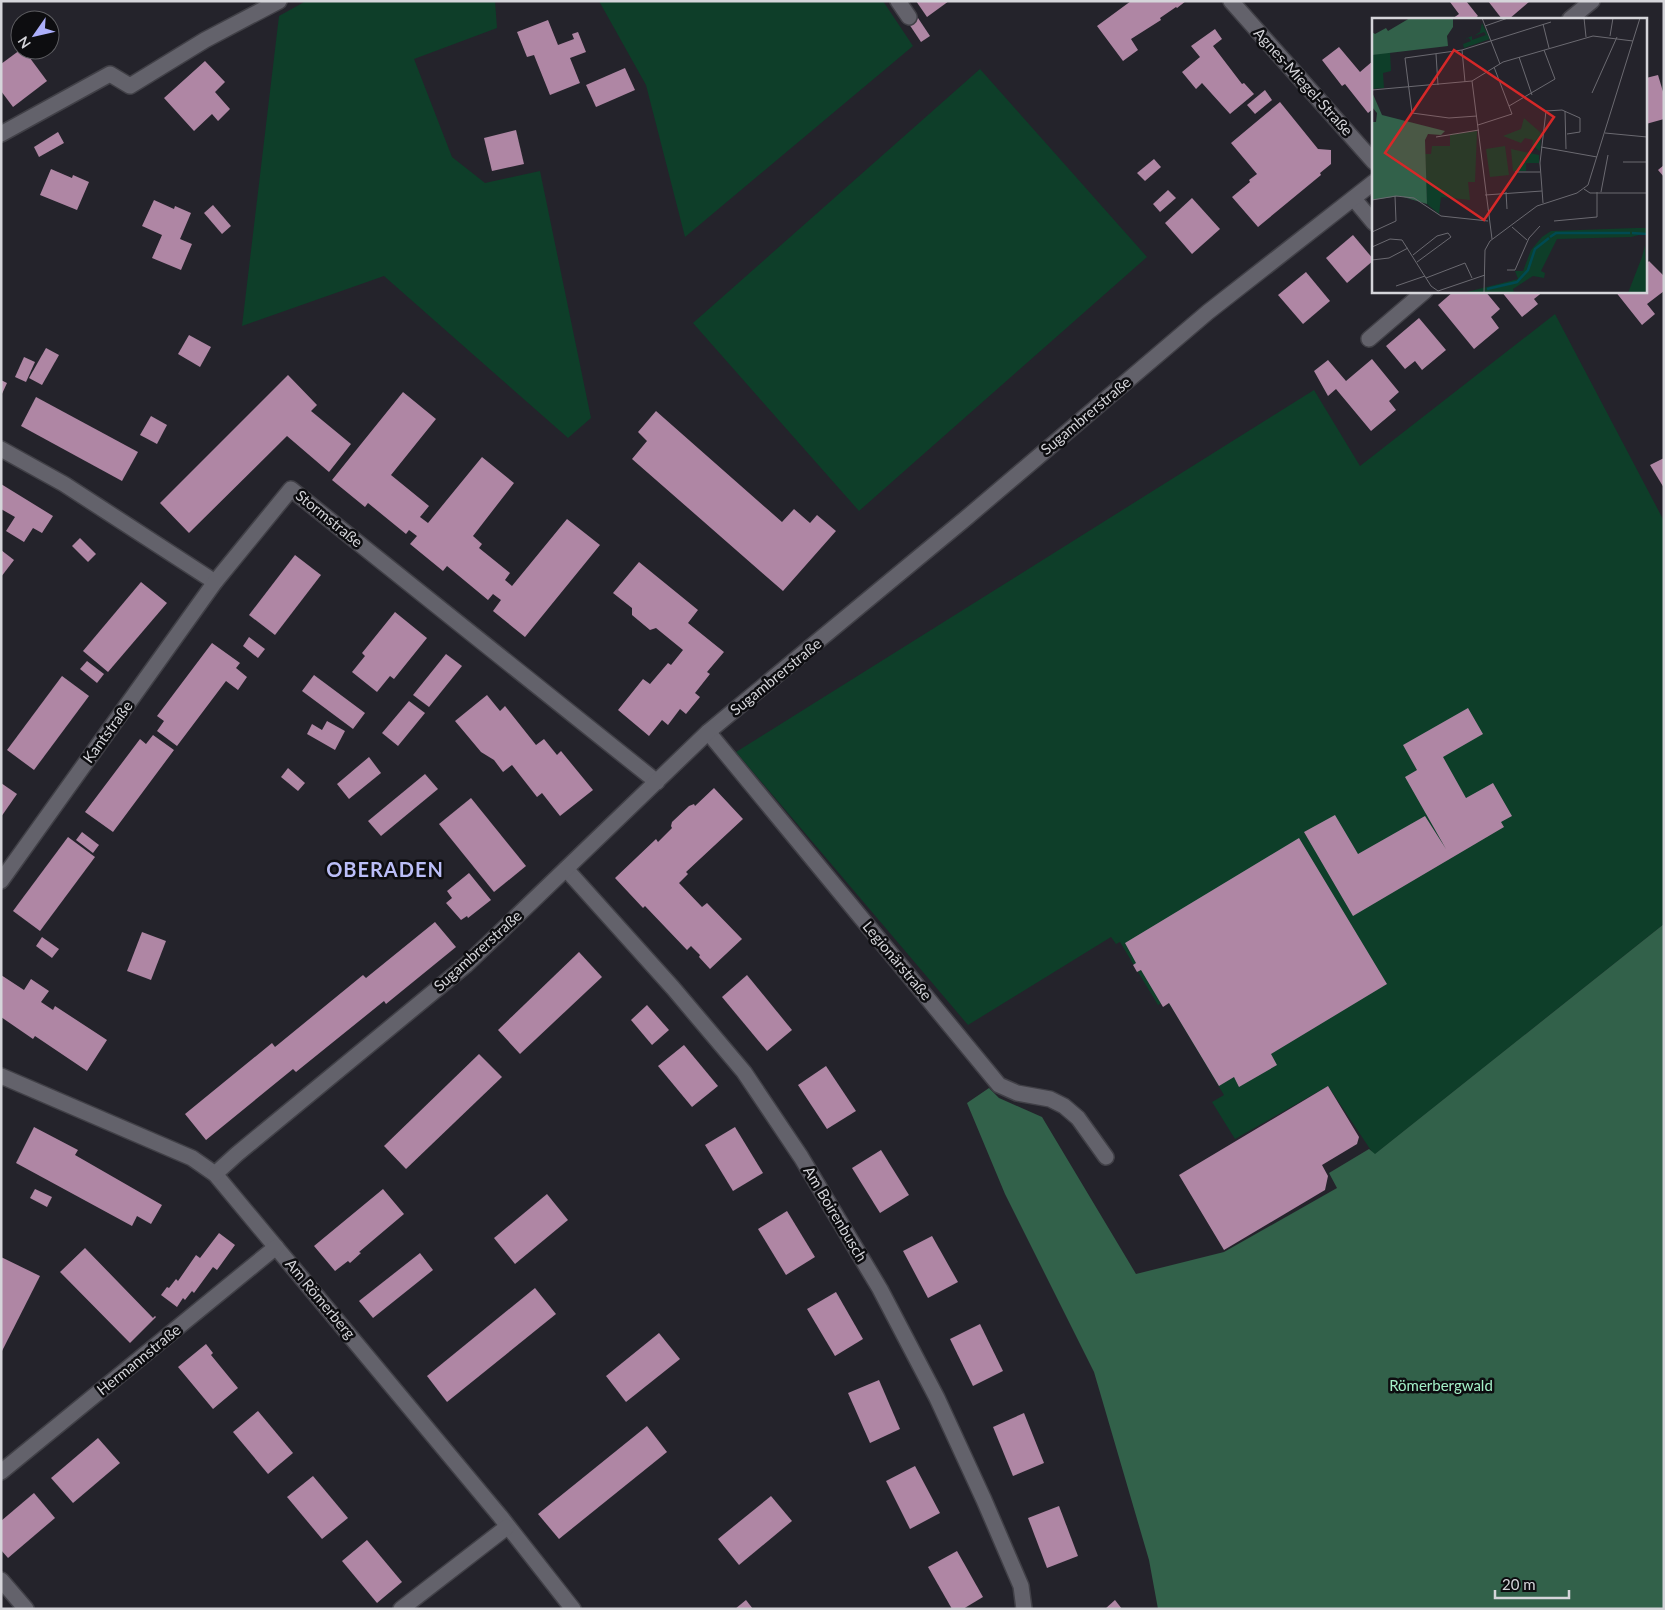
<svg xmlns="http://www.w3.org/2000/svg" width="1665" height="1610" font-family="Lato,sans-serif">
	<rect width="100%" height="100%" fill="#24232b"/>
	<g fill="#0e3e29" fill-rule="evenodd">
		<polygon points="306,1 495,1 497,28 414,59 452,157 485,183 540,171 591,418 568,438 384,276 242,326 279,16"/>
		<polygon points="599,1 883,1 913,46 685,237 646,85"/>
		<polygon points="980,69 1147,257 859,511 693,323"/>
		<path d="M1555,314L1664,521V924L1374,1155L1328,1086L1235,1139L1212,1102L1224,1095L1167,1000L1158,1005L1120,942L1116,944L1111,937L968,1025L736,752L1314,390L1360,466ZM1349,930H1350L1387,984L1383,986Z"/>
	</g>
	<polygon fill="#32614a" points="1664,924 1664,1609 1158,1609 1149,1560 1094,1372 1005,1194 967,1103 989,1088 999,1098 1042,1117 1136,1274 1224,1252 1337,1188 1329,1173 1369,1149 1375,1154"/>
	<g fill="#af86a4">
		<polygon points="916,1 949,1 927,17"/>
		<polygon points="1131,1 1186,1 1177,8 1176,7 1160,18 1161,20 1131,39 1138,50 1123,61 1097,26"/>
		<polygon points="1451,1 1466,1 1478,16 1474,19 1452,19 1459,14 1450,2"/>
		<polygon points="1488,1 1530,1 1509,19 1502,19"/>
		<polygon points="916,15 930,36 921,42 907,21"/>
		<polygon points="548,20 558,45 574,39 572,34 578,32 586,52 570,58 580,83 550,95 534,55 527,57 517,32"/>
		<polygon points="1215,29 1222,39 1213,46 1242,84 1244,83 1254,94 1230,114 1202,83 1196,89 1182,72 1200,57 1191,46"/>
		<polygon points="1339,47 1360,72 1374,60 1374,108 1368,113 1345,84 1342,86 1322,60"/>
		<polygon points="20,50 24,50 47,81 13,107 1,91 1,64"/>
		<polygon points="205,61 225,82 215,92 230,109 218,121 212,114 194,131 164,98"/>
		<polygon points="625,68 635,90 596,107 586,85"/>
		<polygon points="1658,75 1664,95 1664,119 1646,124 1646,78"/>
		<polygon points="1265,90 1272,100 1255,114 1247,105"/>
		<polygon points="1280,102 1318,149 1331,150 1331,164 1320,173 1321,175 1258,227 1232,197 1250,182 1249,180 1257,174 1231,143"/>
		<polygon points="516,130 524,164 492,171 484,138"/>
		<polygon points="58,132 64,143 39,157 34,147"/>
		<polygon points="1154,159 1161,167 1145,181 1137,173"/>
		<polygon points="1664,165 1664,177 1658,170"/>
		<polygon points="51,169 72,178 73,175 89,182 77,210 40,195"/>
		<polygon points="1168,190 1176,198 1160,212 1153,204"/>
		<polygon points="1192,198 1220,229 1192,254 1165,223"/>
		<polygon points="154,200 174,209 175,206 191,213 180,239 192,244 181,270 152,258 162,235 142,226"/>
		<polygon points="213,205 231,226 222,234 204,213"/>
		<polygon points="1353,235 1374,260 1347,283 1326,258"/>
		<polygon points="1649,261 1664,276 1664,291 1647,304 1655,314 1642,325 1615,291 1646,291 1646,264"/>
		<polygon points="1306,272 1330,301 1303,324 1278,295"/>
		<polygon points="1454,291 1485,291 1500,309 1491,317 1499,328 1474,349 1438,305"/>
		<polygon points="1501,291 1544,291 1534,299 1538,304 1522,317"/>
		<polygon points="1419,318 1446,350 1422,370 1415,361 1405,369 1386,346"/>
		<polygon points="189,335 211,347 200,367 178,354"/>
		<polygon points="46,348 59,355 42,385 29,378"/>
		<polygon points="24,357 35,362 26,382 15,377"/>
		<polygon points="1372,359 1399,392 1389,401 1396,410 1371,431 1336,389 1328,396 1314,371 1328,360 1346,381"/>
		<polygon points="288,375 317,405 311,411 351,444 329,472 287,436 189,533 160,503"/>
		<polygon points="1,380 7,383 1,396"/>
		<polygon points="403,392 436,419 391,475 429,506 420,517 428,523 482,457 514,483 473,536 482,544 479,548 510,573 505,580 512,586 567,519 600,545 525,637 493,611 501,600 493,594 488,600 447,566 443,571 410,544 417,536 409,530 406,534 368,503 365,507 332,480"/>
		<polygon points="36,397 138,452 122,481 21,426"/>
		<polygon points="656,411 782,522 794,509 810,523 817,515 836,531 783,591 632,459 647,441 638,432"/>
		<polygon points="151,416 167,425 157,444 140,435"/>
		<polygon points="1664,458 1664,488 1650,465"/>
		<polygon points="1,484 53,516 42,533 33,528 24,542 6,531 15,517 1,509"/>
		<polygon points="80,538 96,554 88,562 72,546"/>
		<polygon points="1,550 14,560 1,577"/>
		<polygon points="295,555 321,575 275,635 249,615"/>
		<polygon points="639,562 698,610 688,623 724,652 707,672 710,674 695,693 700,697 686,714 680,709 668,725 662,720 649,736 618,710 643,679 650,684 668,663 671,665 683,650 656,628 650,630 632,615 632,608 613,593"/>
		<polygon points="141,582 167,603 108,672 83,651"/>
		<polygon points="395,612 427,638 394,679 390,676 377,692 352,672 365,656 362,653"/>
		<polygon points="249,637 265,649 258,658 243,646"/>
		<polygon points="212,643 240,663 236,668 247,677 238,690 226,681 177,746 157,731 164,721 157,716"/>
		<polygon points="446,654 462,666 429,707 413,695"/>
		<polygon points="87,661 104,674 97,683 80,669"/>
		<polygon points="314,675 365,713 353,729 302,691"/>
		<polygon points="62,676 89,696 34,770 7,750"/>
		<polygon points="487,695 500,711 505,706 536,745 544,739 557,755 561,751 593,790 560,816 542,793 537,797 512,765 503,772 494,760 481,752 455,721"/>
		<polygon points="409,701 425,713 398,746 382,733"/>
		<polygon points="1468,708 1483,734 1443,757 1466,798 1493,783 1512,816 1501,822 1504,827 1353,916 1304,832 1335,815 1358,854 1425,816 1446,849 1405,777 1417,770 1403,745"/>
		<polygon points="327,721 345,731 335,750 307,734 312,724 322,730"/>
		<polygon points="153,735 174,750 113,832 85,812 140,739 146,744"/>
		<polygon points="369,757 381,773 349,799 337,784"/>
		<polygon points="288,768 305,783 298,791 281,777"/>
		<polygon points="425,774 438,789 381,836 368,821"/>
		<polygon points="1,783 17,794 1,817"/>
		<polygon points="714,788 743,819 686,872 688,874 679,883 702,907 707,903 742,939 710,969 699,957 700,955 691,946 687,950 645,906 643,908 615,878 656,839 658,842 672,828 671,826 672,822 689,806 694,804 695,806"/>
		<polygon points="471,798 526,866 494,892 439,824"/>
		<polygon points="82,832 99,845 93,853 76,840"/>
		<polygon points="68,837 95,857 40,931 13,911"/>
		<polygon points="1299,838 1387,984 1271,1054 1277,1065 1239,1087 1234,1077 1219,1086 1169,1003 1163,1007 1141,970 1137,972 1133,965 1136,963 1125,943"/>
		<polygon points="469,873 491,900 468,918 467,916 461,920 446,903 452,898 447,891"/>
		<polygon points="435,922 456,947 386,1004 384,1001 296,1072 293,1069 206,1140 185,1114 272,1043 275,1047 363,975 366,978"/>
		<polygon points="142,932 166,941 151,980 127,971"/>
		<polygon points="42,937 59,949 52,958 36,946"/>
		<polygon points="579,952 602,977 520,1054 498,1030"/>
		<polygon points="1,975 24,990 31,979 49,991 41,1002 53,1010 55,1006 107,1040 87,1071 35,1036 33,1039 1,1017"/>
		<polygon points="747,975 792,1030 767,1051 722,997"/>
		<polygon points="647,1005 669,1030 652,1045 631,1020"/>
		<polygon points="684,1045 718,1086 692,1107 658,1066"/>
		<polygon points="479,1054 502,1077 406,1169 384,1146"/>
		<polygon points="826,1066 856,1111 827,1129 798,1085"/>
		<polygon points="1328,1086 1359,1137 1357,1144 1322,1165 1328,1176 1325,1190 1224,1250 1179,1175"/>
		<polygon points="34,1127 78,1150 75,1155 162,1205 151,1224 137,1216 132,1226 16,1163"/>
		<polygon points="735,1127 763,1173 733,1191 705,1145"/>
		<polygon points="881,1150 909,1195 880,1213 852,1168"/>
		<polygon points="35,1189 52,1197 47,1207 30,1198"/>
		<polygon points="383,1189 404,1214 359,1252 361,1253 350,1263 348,1261 335,1271 314,1246"/>
		<polygon points="547,1194 568,1220 515,1264 494,1238"/>
		<polygon points="787,1211 815,1257 786,1275 758,1229"/>
		<polygon points="219,1233 235,1245 217,1270 213,1267 194,1293 192,1291 185,1300 183,1298 177,1307 161,1295 167,1287 169,1288 176,1279 178,1281 196,1255 200,1258"/>
		<polygon points="932,1236 958,1282 928,1298 903,1251"/>
		<polygon points="85,1248 153,1318 155,1316 156,1317 130,1343 60,1272"/>
		<polygon points="420,1253 433,1270 373,1318 359,1301"/>
		<polygon points="1,1257 40,1276 1,1353"/>
		<polygon points="535,1288 556,1314 447,1402 427,1376"/>
		<polygon points="836,1292 863,1339 835,1356 807,1309"/>
		<polygon points="980,1324 1003,1371 973,1386 950,1339"/>
		<polygon points="659,1333 680,1359 626,1402 606,1376"/>
		<polygon points="206,1344 213,1353 211,1355 238,1388 213,1409 178,1367"/>
		<polygon points="879,1380 900,1429 870,1443 848,1393"/>
		<polygon points="258,1411 293,1453 268,1474 233,1432"/>
		<polygon points="1024,1413 1044,1463 1013,1476 993,1427"/>
		<polygon points="647,1426 667,1452 559,1539 538,1514"/>
		<polygon points="98,1438 120,1463 73,1503 51,1478"/>
		<polygon points="915,1466 940,1513 910,1529 886,1481"/>
		<polygon points="313,1476 348,1518 322,1539 287,1497"/>
		<polygon points="34,1493 55,1518 8,1558 1,1550 1,1521"/>
		<polygon points="771,1496 792,1521 739,1565 718,1539"/>
		<polygon points="1059,1506 1078,1556 1047,1568 1028,1518"/>
		<polygon points="367,1540 402,1582 377,1603 342,1561"/>
		<polygon points="957,1551 983,1597 963,1609 952,1609 928,1567"/>
		<polygon points="746,1600 753,1609 735,1609"/>
		<polygon points="1115,1600 1122,1609 1105,1609"/>
	</g>
	<g fill="none" stroke-linecap="round" stroke-linejoin="round">
		<g stroke="#414047" stroke-width="18">
			<g id="street">
				<polyline points="898,1 909,17"/>
				<polyline points="1231,1 1374,162"/>
				<polyline points="1570,19 1592,1"/>
				<polyline points="1,134 110,74 130,86 205,40 279,1"/>
				<polyline points="1354,199 1374,223"/>
				<polyline points="1369,339 1425,291"/>
				<polyline points="1,449 64,484 215,582"/>
				<polyline points="708,732 999,1085 1017,1093 1050,1099 1064,1106 1078,1118 1106,1157"/>
				<polyline points="566,869 673,988 744,1072 801,1157 880,1289 937,1398 984,1500 1021,1586 1024,1609"/>
				<polyline points="1,881 215,582 291,489 657,782"/>
				<polyline points="1,1076 192,1158 215,1174 500,1516 573,1609"/>
				<polyline points="215,1174 237,1154 466,965 708,732 965,519 1208,312 1374,182"/>
				<polyline points="1,1472 276,1247"/>
				<polyline points="1,1580 26,1609"/>
				<polyline points="401,1609 507,1527"/>
			</g>
		</g>
		<use href="#street" stroke="#63626b" stroke-width="15"/>
	</g>
	<g text-anchor="middle" stroke-width="5" stroke-linejoin="round" paint-order="stroke">
		<g font-size="15" fill="#d5d5da" stroke="#0d0d10">
			<text transform="translate(1303 82) rotate(48)" y="5">Agnes-Miegel-Straße</text>
			<text transform="translate(1086 416) rotate(-40)" y="5">Sugambrerstraße</text>
			<text transform="translate(329 519) rotate(39)" y="5">Stormstraße</text>
			<text transform="translate(776 677) rotate(-39)" y="5">Sugambrerstraße</text>
			<text transform="translate(108 732) rotate(-54)" y="5">Kantstraße</text>
			<text transform="translate(478 951) rotate(-42)" y="5">Sugambrerstraße</text>
			<text transform="translate(897 961) rotate(50)" y="5">Legionärstraße</text>
			<text transform="translate(835 1214) rotate(59)" y="5">Am Boirenbusch</text>
			<text transform="translate(320 1299) rotate(50)" y="5">Am Römerberg</text>
			<text transform="translate(139 1360) rotate(-39)" y="5">Hermannstraße</text>
		</g>
		<g font-size="15" fill="#a4f1c8" stroke="#0d0d10">
			<text x="1441" y="1391">Römerbergwald</text>
		</g>
		<g font-size="20" font-weight="bold" letter-spacing="1" fill="#bbbef7" stroke="#0d0d10">
			<text x="385" y="877">OBERADEN</text>
		</g>
	</g>
	<g transform="translate(1372 18)">
		<rect width="275" height="275" fill="#24232b"/>
		<path d="M110,5L118,21L92,30L91,26L99,23L97,20L91,22L100,18V22L114,17L112,14L102,18L108,14ZM18,34L19,53L11,55L12,70L0,71V37ZM152,100L169,115L168,133L160,128L161,122L153,120L149,125L131,118L149,111ZM105,113L103,164H96L98,182L69,179L67,196L55,186L53,136H59L60,128H78V116ZM133,128L137,157L118,159L114,131ZM139,131L167,137V145H154V153H141ZM264,210H275V215L259,219L185,221L169,253L173,255L172,260L161,258L141,271L142,275H91L146,261L143,253H151L159,232L170,219L179,213ZM273,227L275,275H256L270,239Z" fill="#0e3e29"/>
		<path d="M38,0H81V9L75,18L76,28L0,37V14L3,16L14,10L16,13ZM0,74L10,97L73,113L69,117L56,116L53,122L55,186L28,178L0,182V104H4L5,95L0,89Z" fill="#32614a"/>
		<path fill="none" stroke="#004a52" stroke-width="2.5" d="M260,215L275,216M178,219L184,215H258M115,271L145,264L156,252L163,231L177,220"/>
		<path fill="none" stroke="#6b6a71" stroke-width="1" d="M110,0L128,46M212,0L214,19M171,6L177,30M113,8L136,0M238,18L241,0M90,32L93,64M64,36L66,67M147,39L160,77M100,63L120,221M0,72L100,63L131,44L221,18L261,23M220,75L245,19M137,88L183,61L172,32M193,93L194,131M105,98L77,100L40,95L33,40L90,32L179,4M106,107L140,96L122,49M233,115L275,119M64,119L107,112M169,129L225,139M251,144H275M143,154H168M212,171L218,175H275M134,174L135,191M229,174L236,137M113,177L170,173M0,182L24,178L42,180L69,198L116,203M171,185L168,145L174,93L190,92L208,100V114L195,116M182,203L225,199V174M140,209L155,222M0,214L24,203L23,178M0,229L18,221L30,222L59,268L66,273L113,257M41,237L65,218L76,215L79,219L45,244M0,242L17,240L36,230M135,252H143L157,220L168,208M54,260L93,245L100,260M24,268L53,258M112,275L113,232L118,223L165,188L205,175L216,167L268,0"/>
		<path fill="#d62828" fill-opacity="0.15" stroke="#d62828" stroke-width="2.5" d="M82,32L182,99L112,202L13,135Z"/>
		<rect width="275" height="275" fill="none" stroke="#d5d5da" stroke-width="2.5"/>
	</g>
	<rect width="1665" height="1610" fill="none" stroke="#d5d5da" stroke-width="5"/>
	<g transform="translate(35 35) rotate(236)"><circle r="24" fill="#0d0d10" stroke="#5d5d61"/>
	<path d="M0-4L9 19L0 12L-9 19Z" fill="#acaffb"/>
	<text y="-8" font-size="14" font-weight="bold" text-anchor="middle" fill="#d5d5da">N</text>
	</g>
	<path d="M1495 1590v8h74v-8" fill="none" stroke="#d5d5da" stroke-width="2.5"/>
	<text x="1502" y="1590" font-size="15" fill="#d5d5da" stroke="#0d0d10" stroke-width="4" paint-order="stroke">20 m</text>
</svg>
